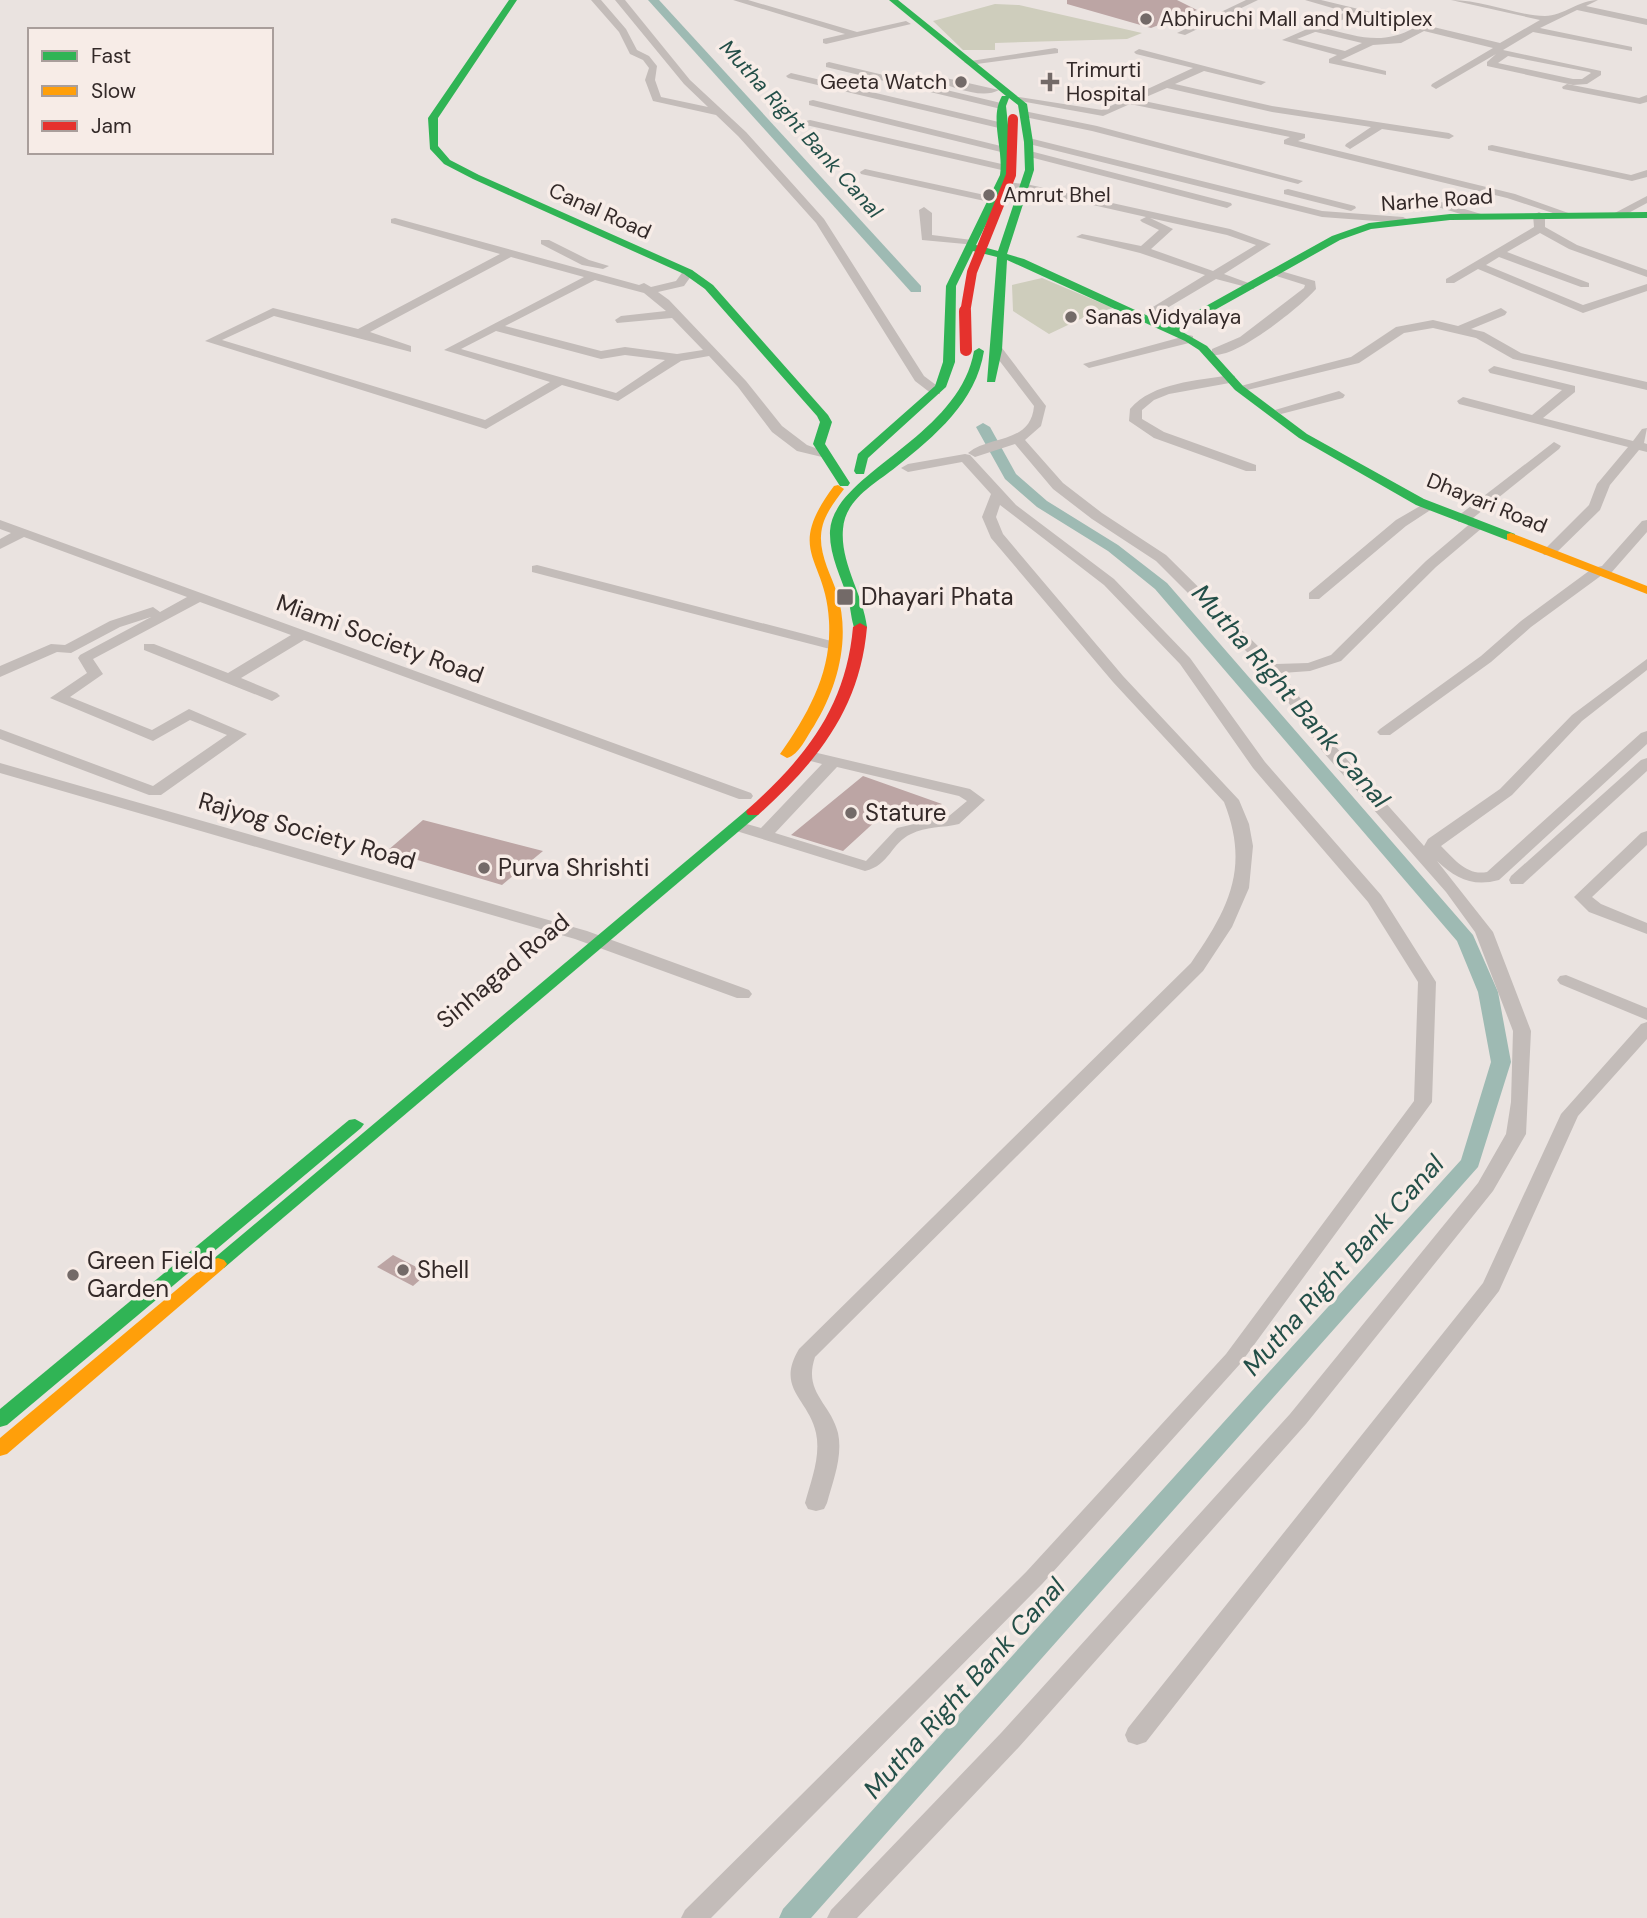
<svg xmlns="http://www.w3.org/2000/svg" width="1647" height="1918" font-family="'DM Sans',sans-serif">
	<rect width="100%" height="100%" fill="#eae3e0"/>
	<g fill="#cecdbc">
		<polygon points="995,4 1019,5 1142,33 1127,39 995,43 995,50 963,50 933,21"/>
		<polygon points="1042,278 1113,308 1089,315 1049,334 1013,311 1012,285"/>
	</g>
	<g fill="none" stroke-linecap="round" stroke-linejoin="round">
		<g fill="#9ebab3" fill-rule="evenodd">
			<polygon points="648,0 659,0 921,286 921,292 911,292"/>
			<polygon points="983,423 990,427 1016,474 1047,501 1118,545 1167,583 1473,935 1498,992 1511,1062 1478,1167 811,1918 779,1918 783,1909 1461,1160 1491,1062 1478,992 1457,941 1155,589 1108,551 1037,507 1005,479 976,427"/>
		</g>
	</g>
	<g fill="#bca5a4">
		<polygon points="1067,0 1177,0 1197,10 1151,28 1067,4"/>
		<polygon points="863,776 942,804 924,819 891,807 843,851 791,835"/>
		<polygon points="423,820 543,851 502,885 387,851"/>
		<polygon points="393,1255 428,1273 413,1286 377,1267"/>
	</g>
	<g fill="none" stroke-linecap="round" stroke-linejoin="round">
		<g fill="#c3bcb9" fill-rule="evenodd">
			<polygon points="591,0 601,0 626,29 637,50 649,56 657,66 655,80 661,97 708,107 684,84 615,0 625,0 690,80 746,132 824,219 924,376 940,388 940,394 932,394 915,381 816,223 738,136 716,115 653,101 645,80 649,68 643,60 630,54 619,32"/>
			<polygon points="733,0 748,0 857,32 906,21 911,24 826,44 823,43 823,39 845,34"/>
			<polygon points="1246,0 1258,0 1185,35 1177,33"/>
			<path d="M1305,0H1321L1500,43L1540,20L1451,0C1483,0 1514,15 1545,16C1563,16 1579,0 1598,0L1586,6L1647,19V25L1577,10L1540,28L1632,47V51L1533,32L1503,50L1601,71V75L1587,84L1573,85L1487,66V62L1496,54L1436,89L1431,86L1432,84L1493,48L1424,31L1401,43L1373,45L1341,60L1386,71V75L1329,63V59L1337,55L1282,40L1346,12ZM1356,14L1414,28C1381,46 1358,36 1323,28ZM1315,32H1316L1362,43L1345,51L1297,39ZM1508,56L1589,72L1591,73L1582,79H1573L1498,63Z"/>
			<polygon points="1055,48 1058,49 1058,53 969,65 964,62"/>
			<polygon points="1139,49 1266,82 1261,85 1204,71 1175,84 1272,106 1449,133 1454,136 1449,139 1382,129 1350,149 1345,146 1346,144 1371,127 1272,112 1167,88 1139,100 1305,134 1305,138 1298,141 1515,194 1574,215 1568,218 1507,198 1284,144 1284,140 1290,137 1130,104 1103,116 1014,100 1019,97 1102,110 1193,68 1136,54 1134,52"/>
			<polygon points="829,62 1001,103 1006,106 1001,109 826,67 826,63"/>
			<polygon points="791,73 1003,123 1008,126 1003,129 788,78 786,76"/>
			<path d="M937,76L999,90C982,100 951,86 934,81V77Z"/>
			<polygon points="1567,84 1639,98 1647,95 1647,102 1640,104 1563,89 1562,87"/>
			<polygon points="813,100 1009,148 1010,150 1005,153 809,105 809,101"/>
			<polygon points="1024,111 1097,126 1303,181 1298,184 1092,131 1020,116 1020,112"/>
			<polygon points="810,120 1006,165 1011,168 1006,171 806,125 806,121"/>
			<polygon points="1029,138 1322,211 1403,217 1409,220 1403,223 1322,217 1025,143 1024,141"/>
			<polygon points="1492,145 1631,175 1647,170 1647,177 1632,181 1488,150 1488,146"/>
			<polygon points="1030,151 1231,203 1232,205 1227,208 1026,156 1026,152"/>
			<polygon points="865,169 994,197 999,200 994,203 861,174 860,172"/>
			<path d="M1002,182L1026,184L1230,229L1271,244L1224,274L1254,285V289L1216,279L1152,317L1148,316V310L1205,275L1140,253L1076,237L1082,234L1141,246L1159,230L1142,222L1140,220L1146,217L1026,190L998,187V183ZM1150,218L1227,235L1256,245L1213,271L1151,249L1173,229Z"/>
			<polygon points="1288,189 1355,206 1356,208 1351,211 1284,194 1284,190"/>
			<polygon points="1422,196 1481,214 1483,216 1477,219 1418,201 1418,197"/>
			<polygon points="1647,196 1647,203 1621,217 1611,215"/>
			<polygon points="924,207 932,213 932,235 972,240 976,241 976,245 922,240 919,210"/>
			<polygon points="1539,212 1545,215 1545,227 1577,245 1647,270 1647,277 1569,249 1540,233 1507,252 1589,283 1589,287 1581,287 1499,257 1486,265 1583,305 1647,284 1647,291 1583,313 1478,269 1454,283 1446,283 1446,279 1534,227 1533,215"/>
			<path d="M395,218L639,285L644,283L651,287L676,281L684,270H692L694,272L684,286L658,292L669,300L746,381L782,426L807,445L829,453L822,457L797,451L772,432L738,387L709,356L681,361L618,401L562,385L486,429L205,341L273,308L358,329L500,254L391,223V219ZM511,257L584,277L444,350L550,382L485,420L222,340L274,316L411,352V346L370,332ZM595,280L644,293L666,311L621,316L615,320L617,323L672,318L703,350L677,354L625,347L601,351L505,326ZM496,331L601,359L625,355L665,360L616,393L461,349Z"/>
			<polygon points="541,240 549,240 589,260 609,266 603,269 582,265 541,244"/>
			<path d="M1274,269L1315,281L1316,289C1299,308 1237,358 1212,355V349L1240,337L1304,288L1305,285L1270,274L1268,272Z"/>
			<polygon points="1501,308 1507,312 1505,315 1471,329 1484,332 1521,353 1647,382 1647,390 1513,359 1476,338 1433,328 1404,333 1359,363 1239,392 1233,388 1351,357 1396,327 1433,320 1458,326"/>
			<polygon points="1189,335 1193,336 1193,342 1089,368 1083,364"/>
			<path d="M998,347L1002,348L1046,406L1041,426L1025,440L1063,483L1102,513L1166,555L1276,664L1308,663L1331,655L1426,561L1472,522H1482V528L1436,567L1341,661L1310,671L1282,673L1335,746L1424,846L1428,839L1500,789L1572,715L1647,659V670L1582,721L1512,795L1441,846C1454,859 1467,876 1487,872L1641,733L1647,731V744L1499,880C1473,887 1456,879 1437,861L1493,932L1531,1031L1526,1134L1493,1191L1306,1424L1019,1747L857,1918H827L831,1910L1001,1733L1290,1414L1478,1183L1506,1134L1511,1102L1513,1031L1475,932L1446,892L1323,752L1267,672L1156,561L1092,519L1053,489L1015,444L975,457L968,453C990,435 1031,444 1034,406L992,351Z"/>
			<polygon points="1494,366 1575,386 1575,392 1543,418 1633,441 1642,429 1647,428 1644,443 1647,444 1647,452 1639,450 1610,485 1600,510 1554,555 1544,555 1542,552 1589,505 1597,484 1628,447 1459,404 1457,401 1463,397 1532,415 1562,390 1490,373 1488,370"/>
			<path d="M1231,375L1235,376V382L1169,394L1154,400L1142,410V419L1164,432L1256,465V471H1246L1154,438L1129,421L1130,409C1153,382 1197,381 1231,375Z"/>
			<polygon points="1339,391 1345,395 1343,398 1281,414 1275,410"/>
			<polygon points="1554,442 1561,446 1559,449 1468,522 1458,522 1458,516"/>
			<path d="M965,454L970,455L1016,505L1114,579L1190,658L1265,762L1381,895L1436,982L1432,1102L1240,1364L1043,1583L711,1918H681L685,1910L1027,1571L1226,1354L1414,1101L1418,982L1368,902L1253,768L1180,664L1104,585L1000,505L996,517L1003,534L1123,676L1239,800L1249,824L1253,846L1249,888L1232,927L1203,971L815,1357C803,1393 830,1402 838,1433C843,1456 833,1481 827,1503L824,1509L816,1511L808,1509L805,1503C811,1481 821,1456 816,1433C809,1399 775,1389 799,1349L1191,963C1229,908 1250,868 1224,802L1113,682L991,538L982,517L991,494L962,462L908,472L901,468L908,464Z"/>
			<polygon points="1427,502 1434,506 1432,509 1406,526 1319,599 1309,599 1309,593 1396,520"/>
			<polygon points="0,520 751,793 753,796 751,799 739,799 304,640 241,678 277,693 280,696 272,701 144,650 144,644 154,644 228,673 291,635 200,602 93,659 103,674 70,697 152,730 189,709 247,734 161,795 149,795 0,739 0,729 153,786 227,735 190,720 153,741 50,698 87,673 78,658 80,655 151,617 120,627 71,653 57,652 0,677 0,666 51,644 65,645 110,621 153,607 160,612 187,597 24,537 0,549 0,539 11,533 0,529"/>
			<polygon points="1647,520 1647,532 1611,573 1602,575 1531,627 1491,662 1390,735 1380,735 1377,732 1380,729 1481,656 1521,621 1593,568 1602,566 1642,521"/>
			<polygon points="537,565 839,643 841,646 834,650 532,572 532,566"/>
			<path d="M809,751L970,789L985,800L959,824C943,828 926,826 911,834C891,843 890,865 865,871L730,829L728,826L736,821L761,828L822,764L803,759L801,756ZM837,767L959,796L967,801L949,816L897,828L866,861L775,833Z"/>
			<polygon points="1647,758 1647,771 1523,884 1511,884 1509,880 1511,876 1641,760"/>
			<polygon points="0,763 587,931 749,990 752,994 749,998 737,998 575,939 0,773"/>
			<polygon points="1647,831 1647,845 1592,897 1601,904 1647,923 1647,934 1589,912 1574,897 1641,833"/>
			<polygon points="1566,975 1647,1008 1647,1020 1560,984 1557,980 1560,976"/>
			<polygon points="1647,1022 1647,1039 1578,1116 1499,1291 1146,1742 1137,1745 1128,1742 1125,1735 1128,1728 1483,1283 1561,1114 1641,1024"/>
		</g>
		<g fill="#30b455" fill-rule="evenodd">
			<polygon points="509,0 517,0 438,118 438,146 450,160 479,175 692,270 713,285 828,415 832,422 825,444 850,483 848,486 840,486 813,444 820,422 817,416 705,289 684,274 473,179 444,164 430,149 428,118"/>
			<path d="M889,0H898L1027,104L1033,142L1034,170L1007,254L1024,259L1170,326L1332,236L1369,223L1450,214L1647,212V218L1450,220L1371,229L1340,240L1179,330L1207,346L1243,386L1307,434L1424,499L1515,534V540H1507L1416,505L1299,438L1235,390L1199,350L1185,341L1007,260L1002,350L995,382H987L997,257L973,251L956,286L955,362L946,387L868,458L864,474H856L854,471L858,454L935,386L943,362L946,286L1000,175C1004,150 989,118 1002,96H1006ZM1009,98L1018,105L1024,142L1025,170L998,251L976,245L1010,175L1012,163L1006,106Z"/>
			<path d="M979,348L984,351C976,402 935,436 896,467C875,484 845,499 843,529C840,563 863,594 867,627L865,630H855C851,620 851,609 848,599C841,577 829,555 830,531C833,473 959,438 974,351Z"/>
			<polygon points="753,808 760,812 758,815 224,1268 212,1268 209,1264 212,1260 748,809"/>
			<polygon points="355,1119 364,1124 361,1128 7,1425 0,1427 0,1409 349,1120"/>
		</g>
		<g fill="#ff9f0a" fill-rule="evenodd">
			<path d="M838,485L844,489C833,504 822,517 821,536C820,556 831,575 837,593C851,638 838,687 814,726C807,736 799,755 787,758L780,754C808,714 832,672 829,621C826,556 784,553 834,486Z"/>
			<polygon points="1511,533 1647,586 1647,594 1507,540 1507,534"/>
			<polygon points="218,1258 224,1260 227,1264 224,1268 7,1454 0,1456 0,1438 212,1260"/>
		</g>
		<path fill="#e5322d" fill-rule="evenodd" d="M860,623L867,627C860,709 817,762 758,815H748L746,812L748,809C806,757 846,707 853,627Z"/>
		<polyline stroke="#e5322d" stroke-width="10" points="965,313 972,272 1011,175 1013,119"/>
		<polyline stroke="#e5322d" stroke-width="12" points="965,311 966,350"/>
	</g>
	<g fill="#736a68" stroke="#f7ece7" stroke-width="2.5">
		<circle cx="1146" cy="19" r="7"/>
		<circle cx="961" cy="82" r="7"/>
		<path d="M1046.5 71.5h7v7h7v7h-7v7h-7v-7h-7v-7h7z"/>
		<circle cx="989" cy="195" r="7"/>
		<circle cx="1071" cy="317" r="7"/>
		<rect x="836" y="588" width="18" height="18" rx="3.5"/>
		<circle cx="851" cy="813" r="7"/>
		<circle cx="484" cy="868" r="7"/>
		<circle cx="403" cy="1270" r="7"/>
		<circle cx="73" cy="1275" r="7"/>
	</g>
	<g text-anchor="middle" stroke-width="7" stroke-linejoin="round" paint-order="stroke">
		<g font-size="21" fill="#332928" stroke="#f7ece7" text-anchor="start">
			<text x="1160" y="26">Abhiruchi Mall and Multiplex</text>
			<text x="1066" y="77">Trimurti<tspan x="1066" dy="24">Hospital</tspan></text>
			<text x="947" y="89" text-anchor="end">Geeta Watch</text>
			<text x="1003" y="202">Amrut Bhel</text>
			<text x="1085" y="324">Sanas Vidyalaya</text>
		</g>
		<g font-size="21" font-style="italic" fill="#234f48" stroke="#f7ece7">
			<text transform="translate(801 129) rotate(48)" y="7">Mutha Right Bank Canal</text>
		</g>
		<g font-size="21" fill="#332928" stroke="#f7ece7">
			<text transform="translate(1437 200) rotate(-4)" y="7">Narhe Road</text>
			<text transform="translate(600 211) rotate(24)" y="7">Canal Road</text>
			<text transform="translate(1487 503) rotate(22)" y="7">Dhayari Road</text>
		</g>
		<g font-size="24" fill="#332928" stroke="#f7ece7" text-anchor="start">
			<text x="861" y="605">Dhayari Phata</text>
			<text x="865" y="821">Stature</text>
			<text x="498" y="876">Purva Shrishti</text>
			<text x="87" y="1269">Green Field<tspan x="87" dy="28">Garden</tspan></text>
			<text x="417" y="1278">Shell</text>
		</g>
		<g font-size="24" fill="#332928" stroke="#f7ece7">
			<text transform="translate(380 639) rotate(20)" y="8">Miami Society Road</text>
			<text transform="translate(307 831) rotate(16)" y="8">Rajyog Society Road</text>
			<text transform="translate(503 971) rotate(-40)" y="8">Sinhagad Road</text>
		</g>
		<g font-size="26" font-style="italic" fill="#234f48" stroke="#f7ece7">
			<text transform="translate(1291 696) rotate(49)" y="9">Mutha Right Bank Canal</text>
			<text transform="translate(1343 1265) rotate(-48)" y="9">Mutha Right Bank Canal</text>
			<text transform="translate(964 1688) rotate(-48)" y="9">Mutha Right Bank Canal</text>
		</g>
	</g>
	<rect x="28" y="28" width="245" height="126" fill="#f7ece7" stroke="#a99e9b" stroke-width="2"/>
	<rect x="42" y="51" width="35" height="10" fill="#30b455" stroke="#a99e9b" stroke-width="2"/>
	<text x="91" y="63" font-size="21" fill="#332928">Fast</text>
	<rect x="42" y="86" width="35" height="10" fill="#ff9f0a" stroke="#a99e9b" stroke-width="2"/>
	<text x="91" y="98" font-size="21" fill="#332928">Slow</text>
	<rect x="42" y="121" width="35" height="10" fill="#e5322d" stroke="#a99e9b" stroke-width="2"/>
	<text x="91" y="133" font-size="21" fill="#332928">Jam</text>
</svg>
